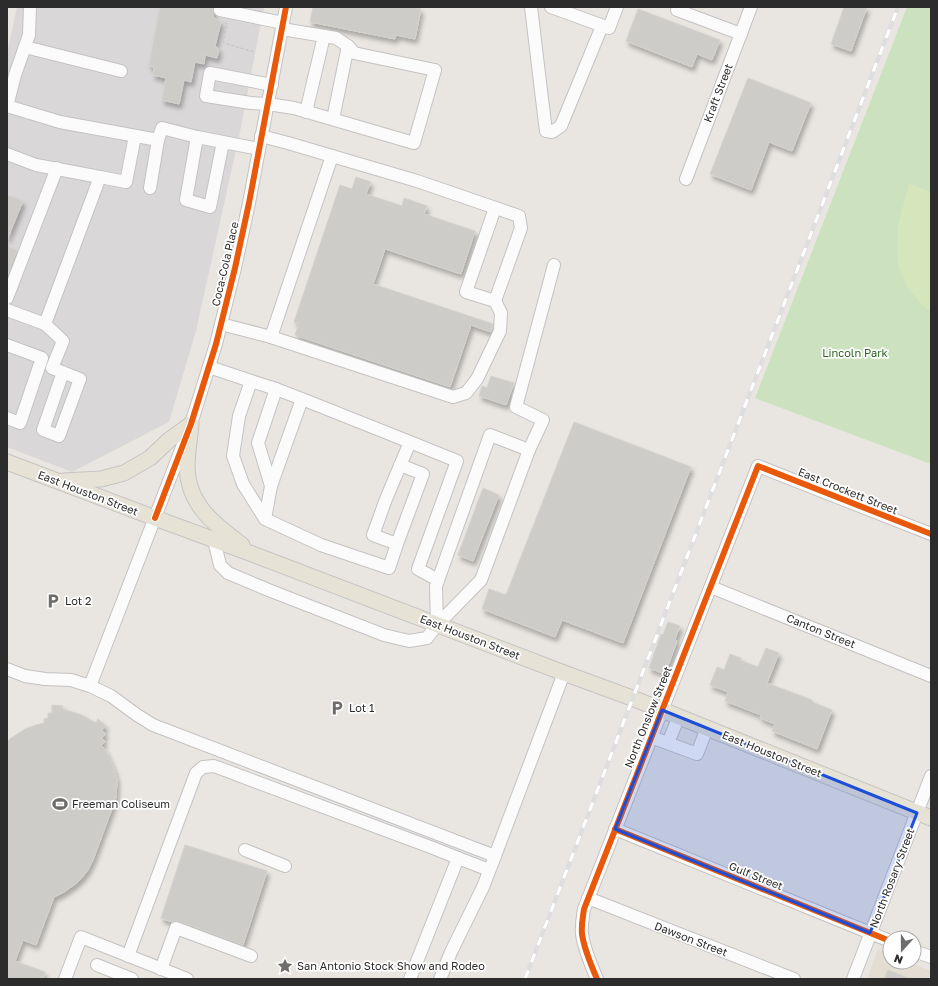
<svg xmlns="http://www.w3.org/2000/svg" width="938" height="986" font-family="'Golos Text',sans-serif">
	<defs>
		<filter id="shadow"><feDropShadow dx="2.5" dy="4.5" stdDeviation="2" flood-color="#0004"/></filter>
	</defs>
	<rect width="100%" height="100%" fill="#e9e6e2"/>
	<polygon fill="#dad7d9" points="17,7 264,7 241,127 196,331 169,422 72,472 7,447 7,54"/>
	<polygon fill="#e3ded1" points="878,949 890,954 890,962 910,962 931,971 931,979 867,979"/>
	<polygon fill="#cce2be" points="907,7 931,7 931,464 755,398"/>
	<polygon fill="#d5e5bc" points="909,184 931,192 931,312 922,305 907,287 898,265 897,248 898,225"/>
	<g fill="#ceccc9" stroke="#d4d2ce" filter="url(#shadow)">
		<polygon points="160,7 213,7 213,17 221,22 215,46 219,49 217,58 205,55 204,64 195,62 191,82 184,80 179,104 162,100 166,78 153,75 154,68 149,65"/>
		<polygon points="313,7 412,7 421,9 415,39 396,35 395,39 310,22"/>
		<polygon points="844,7 867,7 851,51 831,44"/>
		<polygon points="638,9 720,40 712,60 697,54 692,67 626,41"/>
		<polygon points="748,78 811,103 792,151 769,142 751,190 710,174"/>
		<polygon points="356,177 371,182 366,194 402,206 404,198 427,206 424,214 475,231 461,274 385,249 373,284 493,324 493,329 491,332 471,325 450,387 295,335 299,323 294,322 340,185 352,189"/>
		<polygon points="7,195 23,201 7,240"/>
		<polygon points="7,246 17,250 7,276"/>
		<polygon points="491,376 514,383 506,405 479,396 482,386 487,388"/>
		<polygon points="574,422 691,467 623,643 562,620 555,637 482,609 489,589 506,595"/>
		<polygon points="483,488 499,495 473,561 458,555"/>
		<polygon points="668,622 680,626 675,639 677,641 665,674 649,668 661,634 663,635"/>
		<polygon points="766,648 779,653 767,683 812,700 812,702 832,710 817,749 772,731 775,724 760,718 761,715 725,701 728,692 710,685 717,667 724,670 730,654 741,658 740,660 758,667"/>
		<polygon points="52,705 63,706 63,709 82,715 96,723 98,719 106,726 102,730 106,734 102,738 105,742 101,745 106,751 114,769 117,780 116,798 93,860 88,870 81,879 74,885 64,892 54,897 36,945 23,940 15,961 45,972 43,979 7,979 7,742 11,738 27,728 36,725 44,723 44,719 48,718 48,713 52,713"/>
		<polygon points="185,845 267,871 243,945 179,921 175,921 172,922 161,918"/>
		<polygon points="888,970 910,979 884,979"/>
	</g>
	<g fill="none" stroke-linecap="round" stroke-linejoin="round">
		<g stroke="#c4c2c2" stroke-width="14">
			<g id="minor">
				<polyline points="531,7 542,99 546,131 552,132 561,126 602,26"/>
				<polyline points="551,7 609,28 617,7"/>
				<polyline points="220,10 283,23"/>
				<polyline points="677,10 741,34"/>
				<polyline points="25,47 121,71"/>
				<polyline points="272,85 210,73 206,96 251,103 268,104 294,108 414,143 435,70 354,53 348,46 336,38 282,29"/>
				<polyline points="7,106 60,122 158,140 150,188"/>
				<polyline points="7,106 15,75 29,35 30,7"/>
				<polyline points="306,112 324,36"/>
				<polyline points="333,119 348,46"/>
				<polyline points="158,140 162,128 197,137"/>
				<polyline points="223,142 210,207 186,200 197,137 259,149"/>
				<polyline points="7,154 36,165 100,177 45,324 63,341 52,368 80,379 59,436 43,430 63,372"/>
				<polyline points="332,156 417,181 519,216 521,228 495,301 466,292 495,208"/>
				<polyline points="100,177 126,182 135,136"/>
				<polyline points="686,179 751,7"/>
				<polyline points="7,298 57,168"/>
				<polyline points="7,310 45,324"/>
				<polyline points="221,324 271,337 332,156 288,143 261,136"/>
				<polyline points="271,337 453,397 466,393 477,379 500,331 501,313 495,301"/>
				<polyline points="7,345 42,358 20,423 7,418"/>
				<polyline points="209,367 251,381"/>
				<polyline points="302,399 410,442"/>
				<polyline points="529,450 543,420 516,407 554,265"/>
				<polyline points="400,465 423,474 397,544 373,535 386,499 410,442 457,461 418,569 438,580"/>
				<polyline points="271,486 302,399 276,389"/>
				<polyline points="265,519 271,486 258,443 276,389 251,381 239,416 233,456 243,484 265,519 321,545 389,568 397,544"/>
				<polyline points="214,540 220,565 228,573 271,591 384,635 409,641 427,638 437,625 481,580 529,450 490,435 436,586 437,625"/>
				<polyline points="711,587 931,676"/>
				<polyline points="7,669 25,676 45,679 71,680 90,686 111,696 137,715 153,725 495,856 564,673"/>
				<polyline points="90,686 191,424 216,344 235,268 249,203 286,7"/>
				<polyline points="651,737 697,754 707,728"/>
				<polyline points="668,743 679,716"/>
				<polyline points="615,829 890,941"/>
				<polyline points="245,850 285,866"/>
				<polyline points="458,858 489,870"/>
				<polyline points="588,898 794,979"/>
				<polyline points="914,951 931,957"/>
				<polyline points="128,956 196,773 203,767 214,766 433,848 458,858 410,979"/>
				<polyline points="97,965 132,979"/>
				<polyline points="161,969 176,928 251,956"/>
				<polyline points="65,979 81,937 187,979"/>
				<polyline points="440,979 451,952 483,887 495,856"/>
				<path d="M597,979C591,965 584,949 582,934C581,925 583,917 584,909C641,761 701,614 758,466L931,534"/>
				<polyline points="853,979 931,776"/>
			</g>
		</g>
		<g stroke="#c5c4c2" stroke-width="17">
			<g id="major">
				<path d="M191,424C190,438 187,453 187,467C188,505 214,524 242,545"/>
				<polyline points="7,462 155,518 255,555 564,673 632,698 931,818"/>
				<polyline points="63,481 101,479 124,473 150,458 169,440 191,424"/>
			</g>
		</g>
		<polyline stroke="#c8c8c7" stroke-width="1.5" stroke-dasharray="3 2" stroke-linecap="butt" points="225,22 227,24 223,41 224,43 254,52"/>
		<use href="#minor" stroke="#fcfbfb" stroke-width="12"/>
		<use href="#major" stroke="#e6e3d6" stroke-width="15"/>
		<g stroke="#dededf" stroke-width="4.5">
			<polyline id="rail" points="525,979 898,7"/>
		</g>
		<use href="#rail" stroke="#fff" stroke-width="3" stroke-dasharray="9" stroke-linecap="butt"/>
		<g stroke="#fff" stroke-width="8">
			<g id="cycleway">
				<polyline points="155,518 191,424 216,344 235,268 249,203 286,7"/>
				<polyline points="615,829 890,941"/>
				<path d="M597,979C591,965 584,949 582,934C581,925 583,917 584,909C641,761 701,614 758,466L931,534"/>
			</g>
		</g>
		<use href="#cycleway" stroke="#e8590c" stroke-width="6"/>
	</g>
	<path fill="#1d4ed8" fill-opacity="0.2" stroke="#1d4ed8" stroke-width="3" stroke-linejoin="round" d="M662,710L917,813L870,933L615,829Z"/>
	<defs>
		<g id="parking-bare" transform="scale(1.2)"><path d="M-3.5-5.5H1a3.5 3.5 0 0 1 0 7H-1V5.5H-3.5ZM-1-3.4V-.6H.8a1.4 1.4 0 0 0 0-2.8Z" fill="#6e6d6c" stroke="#fff" stroke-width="2.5" paint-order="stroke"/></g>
		<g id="stadium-bare" transform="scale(1.2)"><path d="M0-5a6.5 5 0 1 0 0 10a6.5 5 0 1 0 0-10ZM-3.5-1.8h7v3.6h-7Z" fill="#6e6d6c" stroke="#fff" stroke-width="2.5" paint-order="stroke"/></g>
		<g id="sight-bare" transform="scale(1.2)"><path d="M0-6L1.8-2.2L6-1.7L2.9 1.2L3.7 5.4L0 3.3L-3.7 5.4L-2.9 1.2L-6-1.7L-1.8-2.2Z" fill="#6e6d6c" stroke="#fff" stroke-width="2.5" paint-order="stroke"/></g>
	</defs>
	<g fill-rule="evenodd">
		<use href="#parking-bare" x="53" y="601"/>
		<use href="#parking-bare" x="337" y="708"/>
		<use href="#stadium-bare" x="60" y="804"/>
		<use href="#sight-bare" x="285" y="966"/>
	</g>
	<g text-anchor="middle" stroke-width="3.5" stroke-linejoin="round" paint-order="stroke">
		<g font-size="11" fill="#2c2c2c" stroke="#fff">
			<text transform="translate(718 93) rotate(-69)" y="4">Kraft Street</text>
			<text transform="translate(225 264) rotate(-77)" y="4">Coca-Cola Place</text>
			<text transform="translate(848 491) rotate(22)" y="4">East Crockett Street</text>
			<text transform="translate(88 493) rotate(21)" y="4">East Houston Street</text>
			<text transform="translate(821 631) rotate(22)" y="4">Canton Street</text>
			<text transform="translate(470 637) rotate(21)" y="4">East Houston Street</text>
			<text transform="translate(648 717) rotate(-68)" y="4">North Onslow Street</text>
			<text transform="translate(772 754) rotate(22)" y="4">East Houston Street</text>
			<text transform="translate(756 876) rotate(22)" y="4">Gulf Street</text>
			<text transform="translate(892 878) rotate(-69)" y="4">North Rosary Street</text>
			<text transform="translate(691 939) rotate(21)" y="4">Dawson Street</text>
		</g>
		<g font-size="11" fill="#2d6421" stroke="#fff">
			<text x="855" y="357">Lincoln Park</text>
		</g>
		<g font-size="11" fill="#2c2c2c" stroke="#fff" text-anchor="start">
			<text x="65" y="605">Lot 2</text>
			<text x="349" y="712">Lot 1</text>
			<text x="72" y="808">Freeman Coliseum</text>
			<text x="297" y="970">San Antonio Stock Show and Rodeo</text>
		</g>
	</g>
	<rect width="938" height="986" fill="none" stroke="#2c2c2c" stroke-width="16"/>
	<g transform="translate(902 950) rotate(201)"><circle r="19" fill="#ffffff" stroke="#ababab"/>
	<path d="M0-3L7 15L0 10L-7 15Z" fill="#6e6d6c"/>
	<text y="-6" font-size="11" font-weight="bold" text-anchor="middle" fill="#2c2c2c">N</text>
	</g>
</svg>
